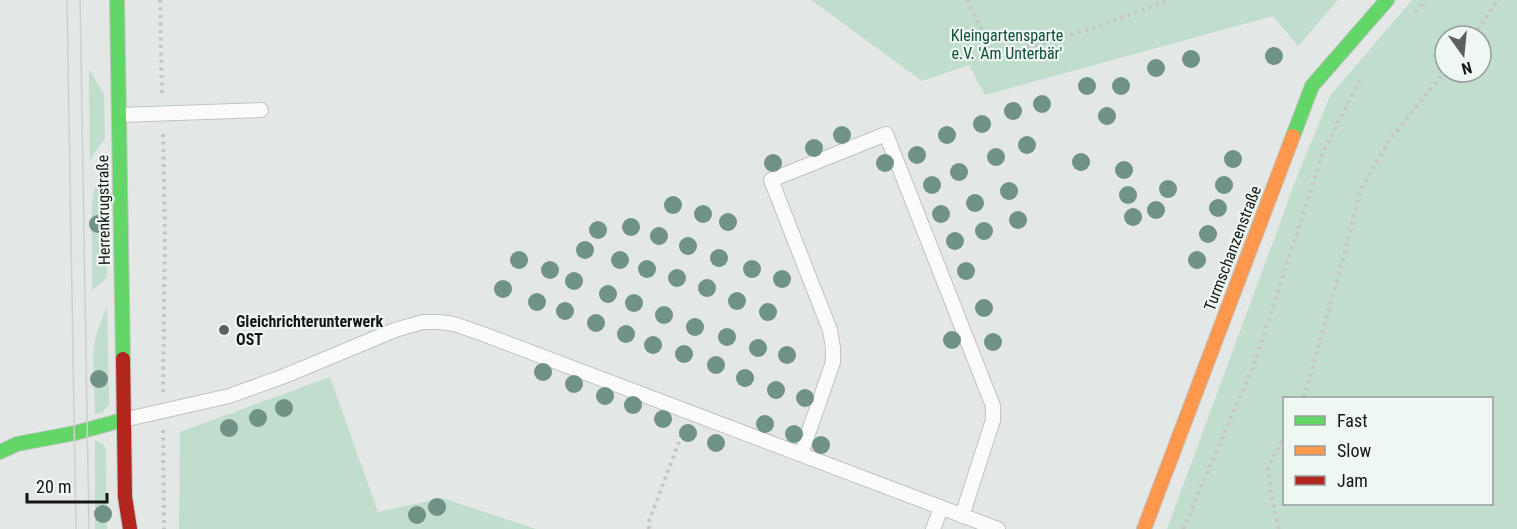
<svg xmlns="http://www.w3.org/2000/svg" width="1517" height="529" font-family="'Roboto Condensed',sans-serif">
	<rect width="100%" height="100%" fill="#e3e7e5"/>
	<g fill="#c1ddce" fill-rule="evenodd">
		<polygon points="811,0 1338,0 1298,46 1273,16 985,95 969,65 922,81"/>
		<path d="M1412,0H1517V529H1167L1297,177L1330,96ZM1445,36H1481V72H1445ZM1284,398H1492V504H1284Z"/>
		<polygon points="89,69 104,94 105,138 90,160"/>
		<polygon points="106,171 107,277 92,291 92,206 94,190"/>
		<polygon points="107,306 109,404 102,413 95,414 93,353 96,335"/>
		<polygon points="330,377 378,512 442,498 536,529 179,529 180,432"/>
		<polygon points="95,440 103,444 106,450 107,529 95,529"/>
	</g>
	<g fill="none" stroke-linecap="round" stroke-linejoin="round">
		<g stroke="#c0c3c1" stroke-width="16">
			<g id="lane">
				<polyline points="119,115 261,110"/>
				<polyline points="123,420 229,396 282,377 395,330 423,322 439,322 454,324 483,334 998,529"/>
				<polyline points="801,454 833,362 833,348 830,330 771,180 886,134 993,406 993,420 962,516"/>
				<polyline points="933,529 941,508"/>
			</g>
		</g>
		<g stroke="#c0c3c1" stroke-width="16">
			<g id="fast">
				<polyline points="117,0 123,359"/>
				<polyline points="1293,136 1312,86 1387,0"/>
				<polyline points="0,452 17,444 75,433 123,420"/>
			</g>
		</g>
		<g stroke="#c0c3c1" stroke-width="16">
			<polyline id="slow" points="1144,529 1293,136"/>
		</g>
		<g stroke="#c0c3c1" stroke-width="16">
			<polyline id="jam" points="123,359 125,497 130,529"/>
		</g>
		<g stroke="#c6c6c6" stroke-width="4" stroke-dasharray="3 4.5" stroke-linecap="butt">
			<polyline points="160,0 162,95"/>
			<polyline points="967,0 995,57 1102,25 1169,0"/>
			<polyline points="1415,12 1425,0"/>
			<polyline points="1473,36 1498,0"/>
			<polyline points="163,392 165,231 163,133"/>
			<polyline points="1304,398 1345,252 1360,191 1389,141 1445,71"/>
			<polyline points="163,430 164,529"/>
			<polyline points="649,529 648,524 683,431"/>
			<polyline points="1183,529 1254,364 1324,150 1361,78"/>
			<polyline points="1279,529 1271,493 1268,468 1284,436"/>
		</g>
		<use href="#lane" stroke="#fbfbfb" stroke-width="14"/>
		<use href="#fast" stroke="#63d668" stroke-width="14"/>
		<use href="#slow" stroke="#ff974d" stroke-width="14"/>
		<use href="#jam" stroke="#b3261e" stroke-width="14"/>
		<g stroke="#cecfcf" stroke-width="1.5">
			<polyline points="67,0 76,529"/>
			<polyline points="80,0 89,529"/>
		</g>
	</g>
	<g fill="#709385">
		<circle cx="1274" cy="56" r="9"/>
		<circle cx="1191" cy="59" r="9"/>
		<circle cx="1156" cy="68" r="9"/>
		<circle cx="1087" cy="86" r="9"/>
		<circle cx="1121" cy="86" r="9"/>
		<circle cx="1042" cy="104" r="9"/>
		<circle cx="1013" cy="111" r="9"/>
		<circle cx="1107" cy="116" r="9"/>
		<circle cx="982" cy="124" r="9"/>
		<circle cx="842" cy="135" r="9"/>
		<circle cx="947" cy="135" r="9"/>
		<circle cx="1027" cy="145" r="9"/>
		<circle cx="814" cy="148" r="9"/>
		<circle cx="917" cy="155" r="9"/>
		<circle cx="996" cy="157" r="9"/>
		<circle cx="1233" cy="159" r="9"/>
		<circle cx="1081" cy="162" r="9"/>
		<circle cx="773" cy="163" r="9"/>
		<circle cx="885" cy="163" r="9"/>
		<circle cx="1124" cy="170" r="9"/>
		<circle cx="959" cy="172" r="9"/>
		<circle cx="932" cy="185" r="9"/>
		<circle cx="1224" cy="185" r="9"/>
		<circle cx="1168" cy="189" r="9"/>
		<circle cx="1009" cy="191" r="9"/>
		<circle cx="1128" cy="195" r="9"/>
		<circle cx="975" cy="203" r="9"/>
		<circle cx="673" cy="205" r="9"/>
		<circle cx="1218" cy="208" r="9"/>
		<circle cx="1156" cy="210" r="9"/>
		<circle cx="703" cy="214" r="9"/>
		<circle cx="941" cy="214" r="9"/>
		<circle cx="1133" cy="217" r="9"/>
		<circle cx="1018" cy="220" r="9"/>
		<circle cx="728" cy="222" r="9"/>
		<circle cx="98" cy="224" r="9"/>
		<circle cx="631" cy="227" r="9"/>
		<circle cx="598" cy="230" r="9"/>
		<circle cx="984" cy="231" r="9"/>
		<circle cx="1208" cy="234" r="9"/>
		<circle cx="659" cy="236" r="9"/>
		<circle cx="955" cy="241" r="9"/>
		<circle cx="688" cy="246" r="9"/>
		<circle cx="585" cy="250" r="9"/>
		<circle cx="719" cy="258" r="9"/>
		<circle cx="519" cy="260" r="9"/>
		<circle cx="620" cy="260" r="9"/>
		<circle cx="1197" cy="260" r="9"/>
		<circle cx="647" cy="269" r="9"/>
		<circle cx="752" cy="269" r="9"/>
		<circle cx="550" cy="270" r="9"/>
		<circle cx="966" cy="271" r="9"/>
		<circle cx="677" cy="278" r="9"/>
		<circle cx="782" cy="279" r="9"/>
		<circle cx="574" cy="281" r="9"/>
		<circle cx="707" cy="288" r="9"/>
		<circle cx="503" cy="289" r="9"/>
		<circle cx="608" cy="294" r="9"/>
		<circle cx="737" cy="301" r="9"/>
		<circle cx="537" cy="302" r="9"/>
		<circle cx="634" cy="303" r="9"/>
		<circle cx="984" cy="308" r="9"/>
		<circle cx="565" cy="311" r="9"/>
		<circle cx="768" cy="312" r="9"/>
		<circle cx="664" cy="315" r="9"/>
		<circle cx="596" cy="323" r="9"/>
		<circle cx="695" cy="327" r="9"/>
		<circle cx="626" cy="334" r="9"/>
		<circle cx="727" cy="337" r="9"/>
		<circle cx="952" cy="340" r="9"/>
		<circle cx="993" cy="342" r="9"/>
		<circle cx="653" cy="345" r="9"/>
		<circle cx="758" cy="348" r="9"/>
		<circle cx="684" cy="354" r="9"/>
		<circle cx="787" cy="355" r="9"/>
		<circle cx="716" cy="365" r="9"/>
		<circle cx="543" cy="372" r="9"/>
		<circle cx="745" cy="378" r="9"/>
		<circle cx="99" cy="379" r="9"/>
		<circle cx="574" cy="384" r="9"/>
		<circle cx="776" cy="390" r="9"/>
		<circle cx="605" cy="396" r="9"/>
		<circle cx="805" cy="398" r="9"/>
		<circle cx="633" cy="405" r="9"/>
		<circle cx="284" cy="408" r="9"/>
		<circle cx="258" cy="418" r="9"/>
		<circle cx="663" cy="419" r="9"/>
		<circle cx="765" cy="424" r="9"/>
		<circle cx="229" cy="428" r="9"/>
		<circle cx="688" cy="433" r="9"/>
		<circle cx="794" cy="434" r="9"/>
		<circle cx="716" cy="443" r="9"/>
		<circle cx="821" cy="445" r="9"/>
		<circle cx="437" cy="507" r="9"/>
		<circle cx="103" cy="514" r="9"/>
		<circle cx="417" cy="515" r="9"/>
	</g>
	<circle fill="#5c605e" stroke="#eef7f2" stroke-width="2" cx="224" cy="330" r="6"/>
	<g text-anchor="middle" stroke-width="4.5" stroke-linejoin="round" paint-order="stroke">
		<g font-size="16" fill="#114f36" stroke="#eef7f2">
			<text x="1007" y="41">Kleingartensparte<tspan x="1007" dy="18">e.V. 'Am Unterbär'</tspan></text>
		</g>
		<g font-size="16" fill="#141715" stroke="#eef7f2">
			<text transform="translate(103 210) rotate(-91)" y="6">Herrenkrugstraße</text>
			<text transform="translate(1232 248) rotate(-69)" y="6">Turmschanzenstraße</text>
		</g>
		<g font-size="16" font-weight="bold" fill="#141715" stroke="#eef7f2" text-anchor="start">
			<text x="236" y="327">Gleichrichterunterwerk<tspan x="236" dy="18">OST</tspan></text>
		</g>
	</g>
	<rect x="1283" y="397" width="210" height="108" fill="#eef7f2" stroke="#979d9a" stroke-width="1.5"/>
	<rect x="1295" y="416" width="30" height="9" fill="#63d668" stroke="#979d9a" stroke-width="1.5"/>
	<text x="1337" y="427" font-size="18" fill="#141715">Fast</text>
	<rect x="1295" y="446" width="30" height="9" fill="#ff974d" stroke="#979d9a" stroke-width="1.5"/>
	<text x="1337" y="457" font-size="18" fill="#141715">Slow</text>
	<rect x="1295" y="476" width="30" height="9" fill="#b3261e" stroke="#979d9a" stroke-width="1.5"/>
	<text x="1337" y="487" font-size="18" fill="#141715">Jam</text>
	<g transform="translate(1463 54) rotate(165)"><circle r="28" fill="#eef7f2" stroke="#979d9a" stroke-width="1.5"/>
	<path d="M0-4.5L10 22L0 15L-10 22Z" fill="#5c605e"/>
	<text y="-9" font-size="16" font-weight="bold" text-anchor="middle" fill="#141715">N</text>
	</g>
	<path d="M27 493v9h80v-9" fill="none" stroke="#141715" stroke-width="3"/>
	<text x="36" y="493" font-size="18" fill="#141715" stroke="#eef7f2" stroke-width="4.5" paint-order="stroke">20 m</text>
</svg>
